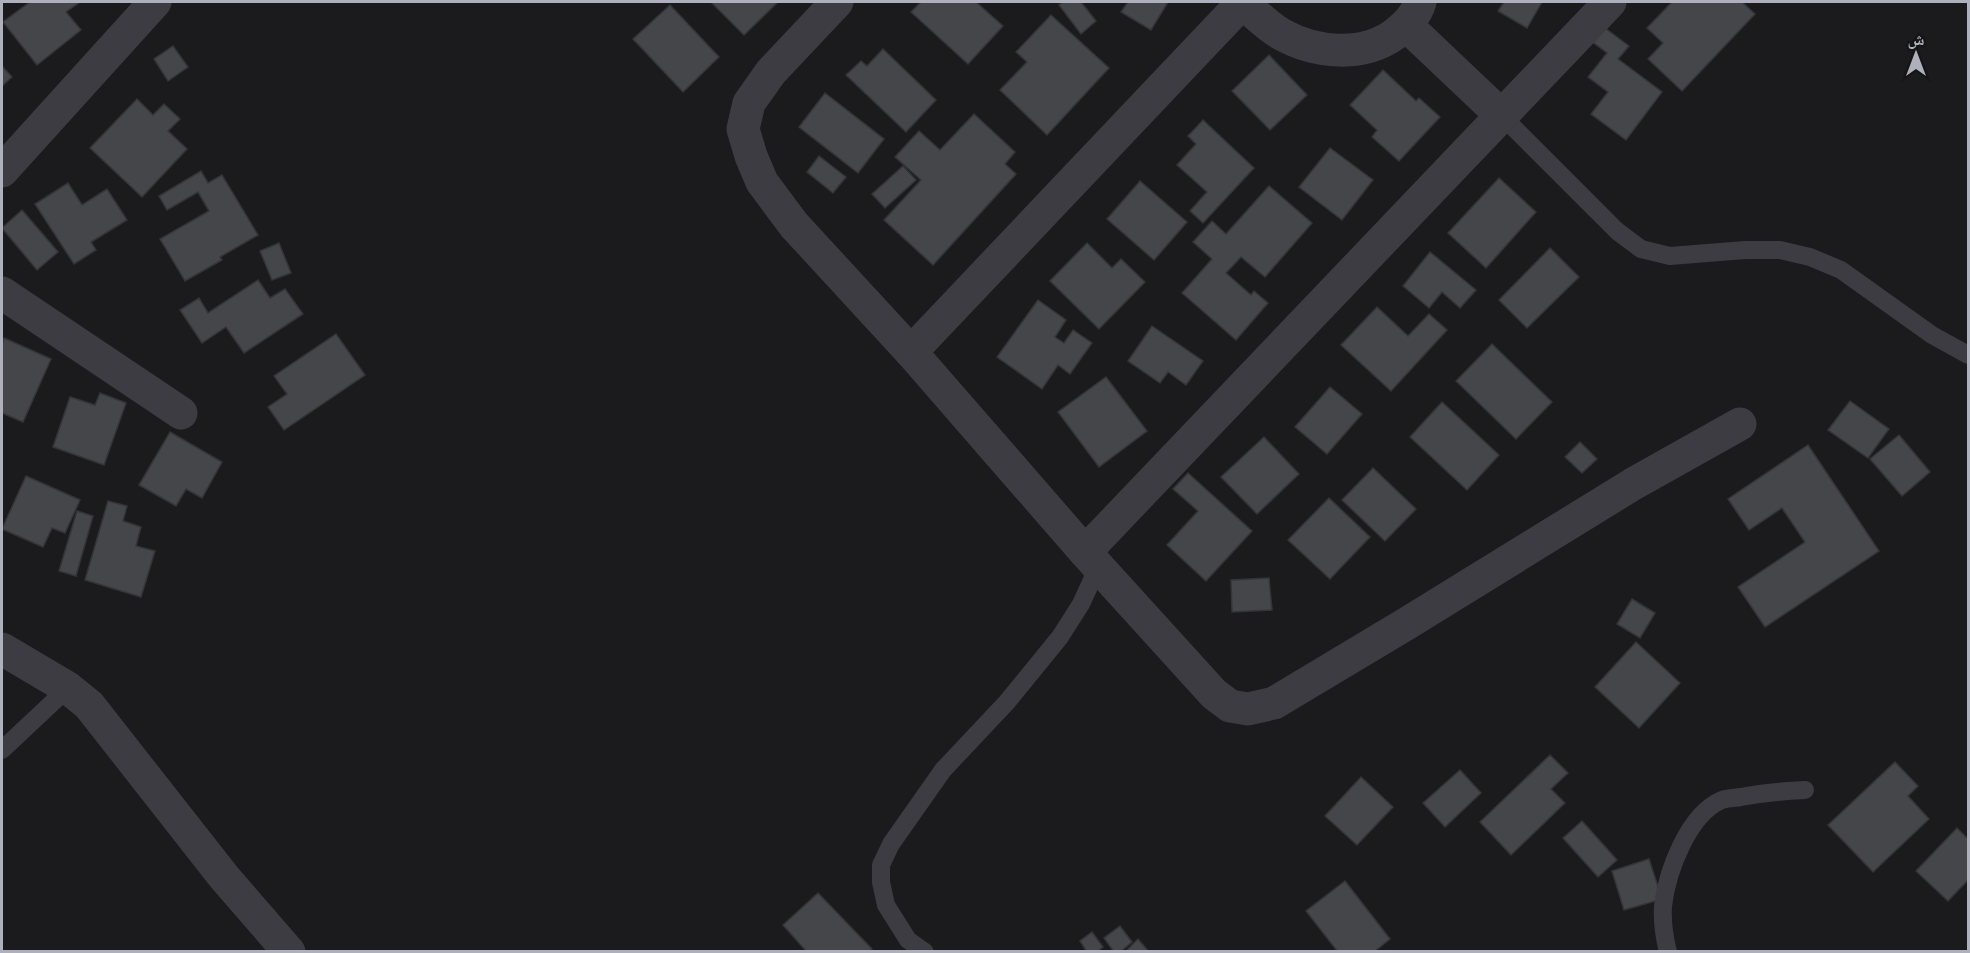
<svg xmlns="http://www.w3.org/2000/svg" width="1970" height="953" font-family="'Asap Condensed','Noto Naskh Arabic',sans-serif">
	<rect width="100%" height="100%" fill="#1b1a1d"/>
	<g fill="#45464a" stroke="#353539" stroke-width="1.5">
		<polygon points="30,2 80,2 66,12 81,30 37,65 3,22"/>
		<polygon points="711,2 778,2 744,35"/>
		<polygon points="921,2 976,2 1003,26 968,64 911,12"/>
		<polygon points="1063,2 1081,2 1096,21 1081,34 1059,5"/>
		<polygon points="1128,2 1168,2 1151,30 1121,12"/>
		<polygon points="1504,2 1542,2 1527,28 1498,11"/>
		<polygon points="1672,2 1742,2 1755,14 1682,91 1648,59 1663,43 1647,28"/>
		<polygon points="670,5 719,57 683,92 633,39"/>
		<polygon points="1051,15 1109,68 1047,135 1000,90 1027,62 1016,52"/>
		<polygon points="1601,25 1629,46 1618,59 1662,92 1626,140 1591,114 1608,92 1588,77 1607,53 1590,40"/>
		<polygon points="173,46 188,67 168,81 154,59"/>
		<polygon points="883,49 936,100 906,132 846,75 861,61 867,66"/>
		<polygon points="1269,55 1307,95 1270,130 1232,91"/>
		<polygon points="2,66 12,77 2,86"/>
		<polygon points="1383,70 1416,101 1419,98 1440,117 1399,161 1372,137 1377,130 1350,105"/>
		<polygon points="825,93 884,139 858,173 799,127"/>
		<polygon points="137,99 153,115 164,104 180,119 168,131 187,149 142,197 90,148"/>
		<polygon points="974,114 1015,152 1005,164 1016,174 933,265 884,220 921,180 895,157 919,131 940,150"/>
		<polygon points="1203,120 1254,168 1203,223 1190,211 1207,192 1177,165 1196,144 1188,136"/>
		<polygon points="1330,148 1373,180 1342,220 1299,187"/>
		<polygon points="819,156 846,177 833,193 807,172"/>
		<polygon points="903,166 916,180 885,208 872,194"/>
		<polygon points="201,171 208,183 222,175 258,235 220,257 222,260 185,281 160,239 209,211 198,192 167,210 159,196"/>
		<polygon points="1499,178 1536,212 1486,268 1448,233"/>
		<polygon points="1140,181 1187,222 1154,260 1107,219"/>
		<polygon points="68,183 82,205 107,189 127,220 91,242 96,250 74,264 35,204"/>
		<polygon points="1269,186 1312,223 1265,277 1241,257 1226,273 1251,295 1254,291 1268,303 1236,340 1182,293 1212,259 1193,242 1212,221 1226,234"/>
		<polygon points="22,210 58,252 37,270 2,228"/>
		<polygon points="279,243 291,273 272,280 260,251"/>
		<polygon points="1087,243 1112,268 1121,259 1145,282 1099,329 1050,281"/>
		<polygon points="1550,248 1579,277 1527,328 1499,300"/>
		<polygon points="1430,252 1476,290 1460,308 1442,292 1429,308 1403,286"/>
		<polygon points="258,280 270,298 285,289 303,314 244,353 226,327 202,343 180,310 199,298 208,313"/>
		<polygon points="1038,300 1066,320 1055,337 1064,343 1073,330 1092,343 1070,374 1058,365 1042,389 997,357"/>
		<polygon points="1377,307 1408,336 1429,314 1447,330 1391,391 1341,345"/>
		<polygon points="1152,326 1203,361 1186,385 1168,372 1160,383 1128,361"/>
		<polygon points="336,334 365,375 284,430 268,407 287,394 274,376"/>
		<polygon points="4,338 51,359 23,422 2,413 2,345"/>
		<polygon points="1492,344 1552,402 1516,439 1456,381"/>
		<polygon points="1106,377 1147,431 1099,467 1058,412"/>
		<polygon points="1330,387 1362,414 1327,454 1295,427"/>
		<polygon points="100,393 126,403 104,465 53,447 70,397 95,405"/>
		<polygon points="1850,401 1889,429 1868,458 1828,430"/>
		<polygon points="1442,402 1499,455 1467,490 1410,437"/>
		<polygon points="170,432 222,462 202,498 186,489 176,506 139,485"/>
		<polygon points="1899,435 1930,472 1902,496 1870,459"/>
		<polygon points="1264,437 1299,474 1257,514 1221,477"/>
		<polygon points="1580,442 1597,459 1582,473 1565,457"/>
		<polygon points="1808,445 1879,551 1765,627 1738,587 1805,542 1782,508 1749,530 1728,499"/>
		<polygon points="1373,468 1416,509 1385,541 1342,500"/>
		<polygon points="1188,473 1252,531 1206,581 1167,545 1198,511 1173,489"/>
		<polygon points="26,476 80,500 65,533 52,528 43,547 2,529"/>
		<polygon points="1329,498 1370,537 1330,579 1288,540"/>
		<polygon points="108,501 127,506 123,521 141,527 136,546 155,551 141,597 85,580"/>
		<polygon points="77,511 93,516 76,576 59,571"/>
		<polygon points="1269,578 1272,610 1232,612 1231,580"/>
		<polygon points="1632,599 1655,613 1640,638 1617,624"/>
		<polygon points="1636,642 1680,683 1639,728 1595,687"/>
		<polygon points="1550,755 1568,773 1551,789 1565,803 1511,855 1480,822"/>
		<polygon points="1895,762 1918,786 1908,796 1929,819 1873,872 1828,825"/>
		<polygon points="1460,770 1481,793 1445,827 1423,803"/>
		<polygon points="1361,777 1393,807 1357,845 1325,816"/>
		<polygon points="1582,821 1617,860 1598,877 1563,838"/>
		<polygon points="1957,828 1968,839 1968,880 1948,901 1916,871"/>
		<polygon points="1649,859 1662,899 1624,910 1612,871"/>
		<polygon points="1345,881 1390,939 1374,952 1338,952 1306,911"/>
		<polygon points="818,893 872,949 869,952 807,952 783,925"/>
		<polygon points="1120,926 1132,942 1120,952 1114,952 1104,938"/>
		<polygon points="1092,932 1103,947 1097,952 1087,952 1080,941"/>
		<polygon points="1138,939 1149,952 1125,952"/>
	</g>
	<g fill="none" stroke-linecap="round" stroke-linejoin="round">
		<g stroke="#3c3c42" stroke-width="18">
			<polyline points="1501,115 1617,231 1641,249 1670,256 1745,250 1780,250 1810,257 1841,270 1932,335 1968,355"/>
			<polyline points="2,750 68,688"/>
			<polyline points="925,952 908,940 886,905 881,882 881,865 891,844 943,770 1007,702 1060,637 1081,604 1098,567"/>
			<path d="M1668,952C1664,936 1662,922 1663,906C1667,872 1688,814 1722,800C1728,798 1735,798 1741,797C1762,793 1783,791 1805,790"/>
		</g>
		<g stroke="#3c3c42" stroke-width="33">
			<polyline points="837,2 771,72 749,103 743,129 751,156 762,182 794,225 911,352 1085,552 1610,2"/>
			<path d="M1241,2C1254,12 1267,26 1281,34C1315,53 1362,58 1395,34C1406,25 1416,16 1420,2"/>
			<polyline points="1406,25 1501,115"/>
			<polyline points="2,171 155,2"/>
			<polyline points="2,293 181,413"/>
			<polyline points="911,352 1243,2"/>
			<polyline points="1085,552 1214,694 1230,706 1248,709 1274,703 1406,624 1633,484 1740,424"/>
			<polyline points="2,649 68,688 89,705 224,877 289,952"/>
		</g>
	</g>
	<rect width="1970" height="953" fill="none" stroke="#aeb1bc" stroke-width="6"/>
	<g transform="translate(1916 54)" stroke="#151518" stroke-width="4.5" paint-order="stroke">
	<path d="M0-4.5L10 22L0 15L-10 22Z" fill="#aeb1bc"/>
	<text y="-9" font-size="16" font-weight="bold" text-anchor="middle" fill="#aeb1bc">ش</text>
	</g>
</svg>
